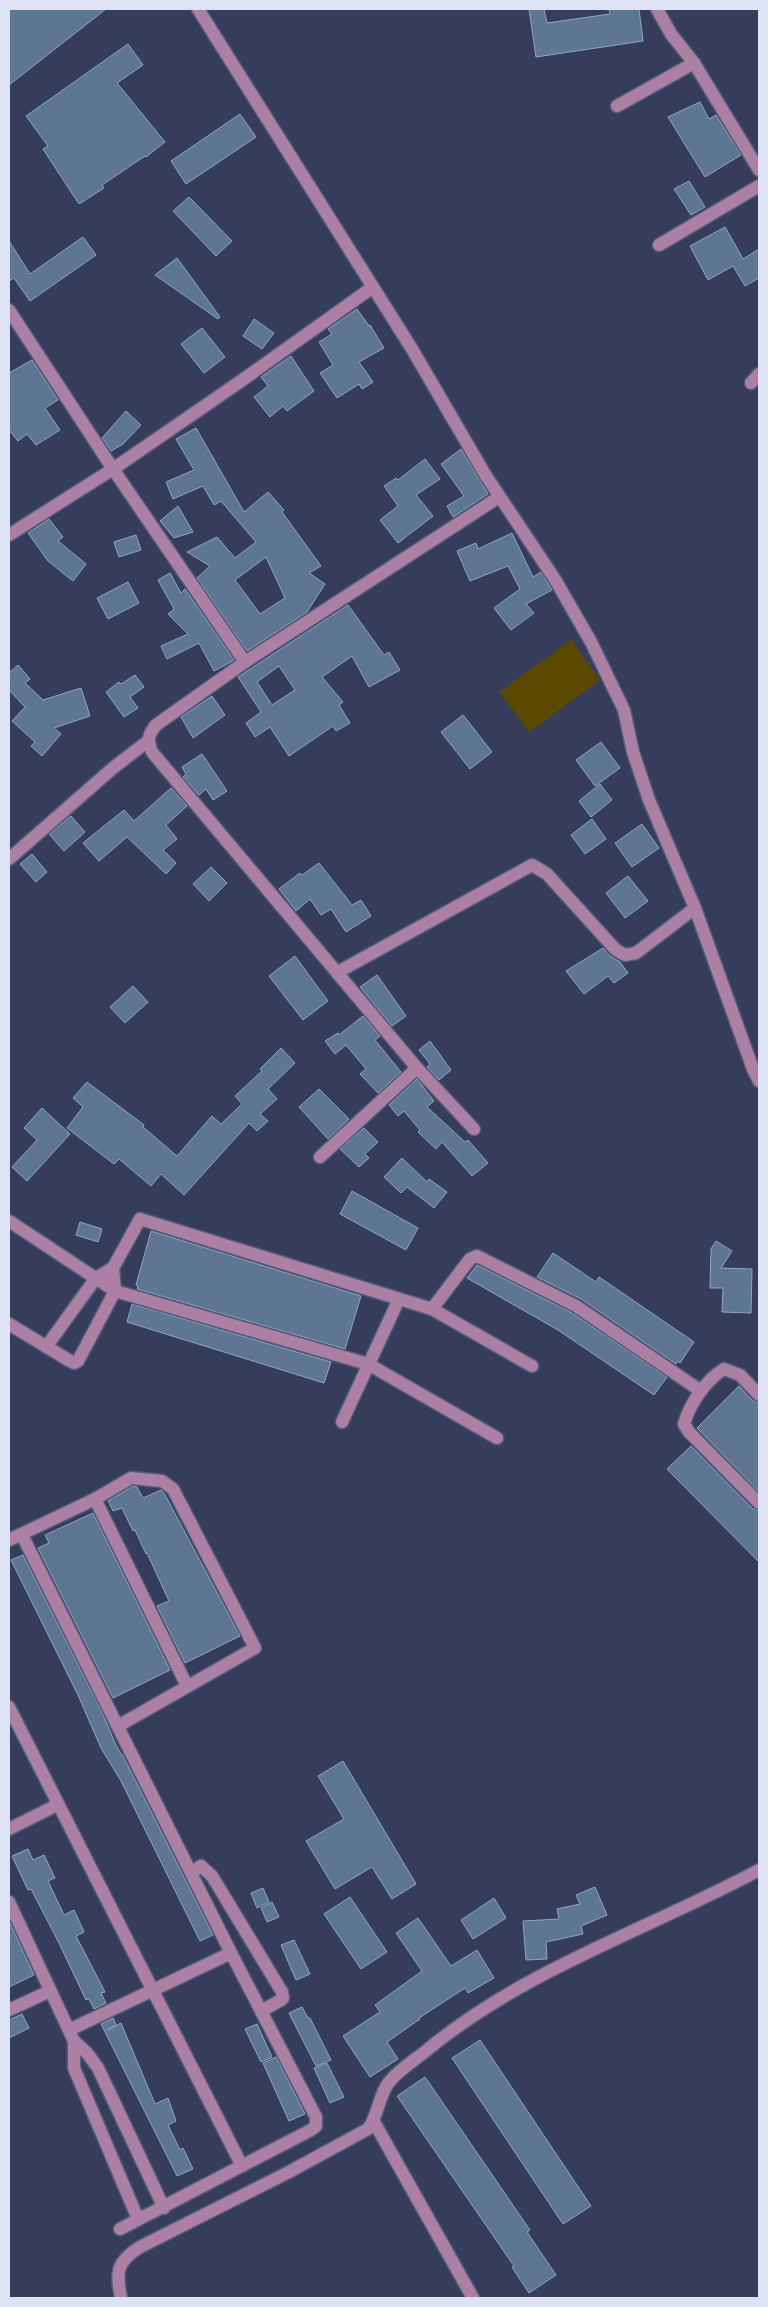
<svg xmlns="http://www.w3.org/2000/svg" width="768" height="2307" font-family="'Noto Sans',sans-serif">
	<rect width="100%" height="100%" fill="#363d5b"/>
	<polygon fill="#5b4901" points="571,640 600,680 529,732 499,692"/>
	<g fill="#5e7692" stroke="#8da7c4" fill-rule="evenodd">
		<polygon points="9,9 106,9 9,85"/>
		<polygon points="529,9 544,9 547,23 610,14 609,9 639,9 643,41 536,57"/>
		<polygon points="128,44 143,65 117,83 165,142 146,157 145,156 102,185 104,188 79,204 43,149 48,146 26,116"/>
		<polygon points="700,102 709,119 716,115 741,155 705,177 668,117"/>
		<polygon points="240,114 256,137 186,184 171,161"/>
		<polygon points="689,181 705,207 691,215 674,189"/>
		<polygon points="189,197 232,241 216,256 173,211"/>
		<polygon points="725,227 743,259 759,249 759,278 745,286 733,266 708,280 690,246"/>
		<polygon points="83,237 96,255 30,301 14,278 9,281 9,241 30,274"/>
		<polygon points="177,258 220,317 218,319 155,275"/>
		<polygon points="357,309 369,326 370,325 384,348 359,362 373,382 362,389 359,384 337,398 320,373 333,365 319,342 332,334 328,329"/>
		<polygon points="254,319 274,333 262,349 243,336"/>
		<polygon points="202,328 225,357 204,373 181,344"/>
		<polygon points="291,356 314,391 287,411 283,406 270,417 254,397 268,386 261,377"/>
		<polygon points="32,360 58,400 45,408 60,430 36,445 27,434 18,441 9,430 9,373"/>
		<polygon points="126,411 141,425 123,444 111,451 102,438"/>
		<path d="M196,428L244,512L268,492L284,510L282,512L321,566L309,573L325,584L307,612L247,651L197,578L210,566L187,552L217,537L235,558L256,542L221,501L214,505L203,486L173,499L166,482L194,470L176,439ZM266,557L285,598L260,614L235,580Z"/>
		<polygon points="461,449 488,494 453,517 447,506 464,496 441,464"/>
		<polygon points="425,459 440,479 416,495 433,516 398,543 380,520 398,506 384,486 396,478 398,480"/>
		<polygon points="178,506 193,532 174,538 160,521"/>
		<polygon points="49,519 63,537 58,541 86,564 73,581 48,561 28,533"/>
		<polygon points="512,533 533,577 541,572 552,590 526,604 534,613 511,630 494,608 520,589 508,566 470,581 457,551 476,543 478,549"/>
		<polygon points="136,535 141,550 119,557 114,542"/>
		<polygon points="170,573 181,593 185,589 234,660 229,663 214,671 199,643 167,659 161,646 188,634 168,614 174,609 158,580"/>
		<polygon points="128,582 139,603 108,619 97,598"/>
		<path d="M348,605L384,655L389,652L400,670L369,687L352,656L322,677L343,702L339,705L350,723L336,731L333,726L289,756L270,727L255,737L246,723L261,712L238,677ZM279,666L295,690L272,705L257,682Z"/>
		<polygon points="18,665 30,679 25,683 43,700 81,688 90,716 54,728 61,734 42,756 31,746 35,742 12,721 25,707 9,690 9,673"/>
		<polygon points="135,675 144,687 130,697 138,708 124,717 106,692 119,682 121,684"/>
		<polygon points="212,696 225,715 193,738 181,717"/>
		<polygon points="463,715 492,752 470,769 441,732"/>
		<polygon points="601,742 620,768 595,786 576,760"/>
		<polygon points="202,754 227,791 213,800 206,789 199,795 183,777 186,774 182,767"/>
		<polygon points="600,784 612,800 591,817 579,801"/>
		<polygon points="171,788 187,806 166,825 177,839 163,850 176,863 166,874 127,837 99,861 83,843 124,810 134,821"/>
		<polygon points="71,816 85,832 64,851 49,834"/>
		<polygon points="592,819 606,839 585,854 571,835"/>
		<polygon points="642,824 659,848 632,867 615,843"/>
		<polygon points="32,854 47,872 36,882 20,864"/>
		<polygon points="319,863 352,905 361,900 371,916 346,932 331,909 321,915 310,899 296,911 279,889 300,873 302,875"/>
		<polygon points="211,867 227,883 209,901 193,884"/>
		<polygon points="628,876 648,901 625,918 606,893"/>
		<polygon points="603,948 610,956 620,962 628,973 614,983 608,976 584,994 566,971"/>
		<polygon points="295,956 328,1001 303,1020 269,976"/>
		<polygon points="377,975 406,1016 392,1026 360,987"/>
		<polygon points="133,986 148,1002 125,1023 110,1007"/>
		<polygon points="363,1016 380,1036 375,1040 401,1072 378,1093 360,1074 366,1069 346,1045 335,1054 325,1041 338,1033 339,1035"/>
		<polygon points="430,1041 451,1070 439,1080 427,1067 430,1064 419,1050"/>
		<polygon points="281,1048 295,1063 268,1089 277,1099 260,1114 268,1121 257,1131 249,1123 184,1195 161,1174 151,1186 119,1159 114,1164 67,1128 83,1107 73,1098 87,1082 144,1125 143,1127 177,1156 212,1116 221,1124 242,1104 235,1096 262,1071 260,1069"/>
		<polygon points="417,1079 434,1101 427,1107 465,1142 468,1140 488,1163 472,1176 442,1142 436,1149 418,1132 420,1130 404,1111 398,1116 389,1105"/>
		<polygon points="319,1089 349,1119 328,1139 299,1107"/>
		<polygon points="42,1108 70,1134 27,1181 12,1167 37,1140 24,1128"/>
		<polygon points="364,1128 378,1142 365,1154 369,1158 359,1167 340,1149"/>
		<polygon points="402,1158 427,1182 429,1179 447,1192 434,1208 407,1187 401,1193 384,1177"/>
		<polygon points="352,1191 418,1228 406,1250 340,1214"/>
		<polygon points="80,1222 102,1229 98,1242 76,1235"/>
		<polygon points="151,1231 361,1296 345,1349 137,1289 138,1286 136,1285"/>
		<polygon points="716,1241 732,1251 721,1268 752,1269 751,1313 722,1312 723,1288 710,1288 711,1249"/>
		<polygon points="553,1253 596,1282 599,1277 694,1342 680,1363 678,1361 676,1364 581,1299 537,1277"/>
		<polygon points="477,1265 572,1313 667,1377 654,1395 558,1330 467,1278"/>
		<polygon points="132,1304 331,1362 324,1383 127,1322"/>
		<polygon points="739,1386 753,1401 759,1403 759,1492 697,1428"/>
		<polygon points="691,1446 753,1509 759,1511 759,1562 667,1469"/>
		<polygon points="133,1486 137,1487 143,1498 161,1490 164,1493 240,1636 185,1663 157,1606 169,1601 147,1553 146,1554 135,1530 133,1531 122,1508 113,1511 108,1501"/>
		<polygon points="93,1513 170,1670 113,1698 38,1548 49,1543 45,1535"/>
		<polygon points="23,1555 102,1712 115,1743 121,1754 122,1754 213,1935 200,1941 121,1781 101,1748 77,1693 11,1560"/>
		<polygon points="343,1761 416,1884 392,1899 372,1867 335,1889 306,1841 344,1819 318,1776"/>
		<polygon points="28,1849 33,1860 44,1855 55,1878 48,1881 64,1915 74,1910 84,1932 76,1936 105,1992 101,1993 106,2003 94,2009 89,1999 86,2000 59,1943 31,1889 28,1890 12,1856"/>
		<polygon points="595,1887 607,1915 581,1926 583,1934 546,1942 547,1959 526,1960 523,1921 559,1919 557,1909 580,1904 576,1895"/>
		<polygon points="263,1888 269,1902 257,1908 251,1893"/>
		<polygon points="350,1897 387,1952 361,1969 324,1914"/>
		<polygon points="494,1898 506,1918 473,1939 461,1920"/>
		<polygon points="272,1902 279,1917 267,1922 261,1908"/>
		<polygon points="418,1918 451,1966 477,1950 494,1978 468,1993 465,1988 419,2018 420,2019 387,2042 398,2059 370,2077 343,2036 380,2012 375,2005 422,1971 396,1933"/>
		<polygon points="9,1921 34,1975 9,1987"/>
		<polygon points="294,1940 310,1974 296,1980 281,1945"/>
		<polygon points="302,2007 308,2018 310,2018 331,2060 316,2066 289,2013"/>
		<polygon points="22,2014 29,2028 9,2038 9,2020"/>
		<polygon points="113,2018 116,2025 107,2030 121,2023 155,2104 168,2098 176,2121 168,2125 180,2150 183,2148 193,2169 177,2176 101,2024"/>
		<polygon points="257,2024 272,2057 261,2062 245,2029"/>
		<polygon points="480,2040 591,2206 563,2224 452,2058"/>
		<polygon points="276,2057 305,2114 289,2121 263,2063"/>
		<polygon points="327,2063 344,2097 330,2103 314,2068"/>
		<polygon points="425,2077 530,2230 527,2232 556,2275 529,2293 512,2267 514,2266 397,2096"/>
	</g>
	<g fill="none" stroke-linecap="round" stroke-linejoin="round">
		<g stroke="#545b77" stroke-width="15">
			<g id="minor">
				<polyline points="198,9 412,349 486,476 556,581 591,642 624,710 633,752 649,800 695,908 753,1069 759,1081"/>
				<polyline points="657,9 671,34 694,63 759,170"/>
				<polyline points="617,106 694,63"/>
				<polyline points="659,245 759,186"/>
				<polyline points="9,310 113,469 245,662"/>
				<polyline points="751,383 759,374"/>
				<polyline points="9,535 113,469 241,381 373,287"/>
				<polyline points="9,859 113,768 148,741"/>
				<polyline points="338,972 532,865 547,874 616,950 625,955 636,953 695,908"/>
				<path d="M474,1129L417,1068L152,752C147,740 148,735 156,725L245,662L499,497"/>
				<polyline points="320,1157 417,1068"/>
				<polyline points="9,1221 115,1291 368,1364 497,1438"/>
				<polyline points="432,1309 470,1259 477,1256 576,1306 701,1391"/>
				<polyline points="9,1324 70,1361 74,1363 78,1361 115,1291 113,1268"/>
				<polyline points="46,1347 96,1278 113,1268 140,1219 432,1309 532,1366"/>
				<path d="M759,1395L740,1375L724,1369C706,1380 690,1403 684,1424L689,1432L759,1503"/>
				<polyline points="342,1422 399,1299"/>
				<polyline points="95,1499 187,1686"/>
				<polyline points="22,1535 231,1953 316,2117 316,2126 311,2130 120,2229"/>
				<polyline points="9,1540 95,1499 131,1478 162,1481 173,1489 255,1648 118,1726"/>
				<polyline points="9,1707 242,2166"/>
				<polyline points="9,1829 57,1805"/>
				<polyline points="191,1873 201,1866 212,1876 282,1992 283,1998 281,2000 263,2010"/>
				<polyline points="9,1902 74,2041 87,2053 98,2068 164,2208"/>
				<polyline points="9,2010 50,1991"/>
				<polyline points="69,2030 231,1953"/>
				<polyline points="74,2041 74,2068 138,2219"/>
				<polyline points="374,2122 473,2298"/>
				<path d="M121,2298C116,2272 116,2262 140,2247L287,2173L368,2129C379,2115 378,2095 390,2081C400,2069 415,2060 427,2050C525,1969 649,1929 759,1870"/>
			</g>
		</g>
		<use href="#minor" stroke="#ac80a5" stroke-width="12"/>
	</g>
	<rect width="768" height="2307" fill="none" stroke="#dde3f5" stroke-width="20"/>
</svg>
